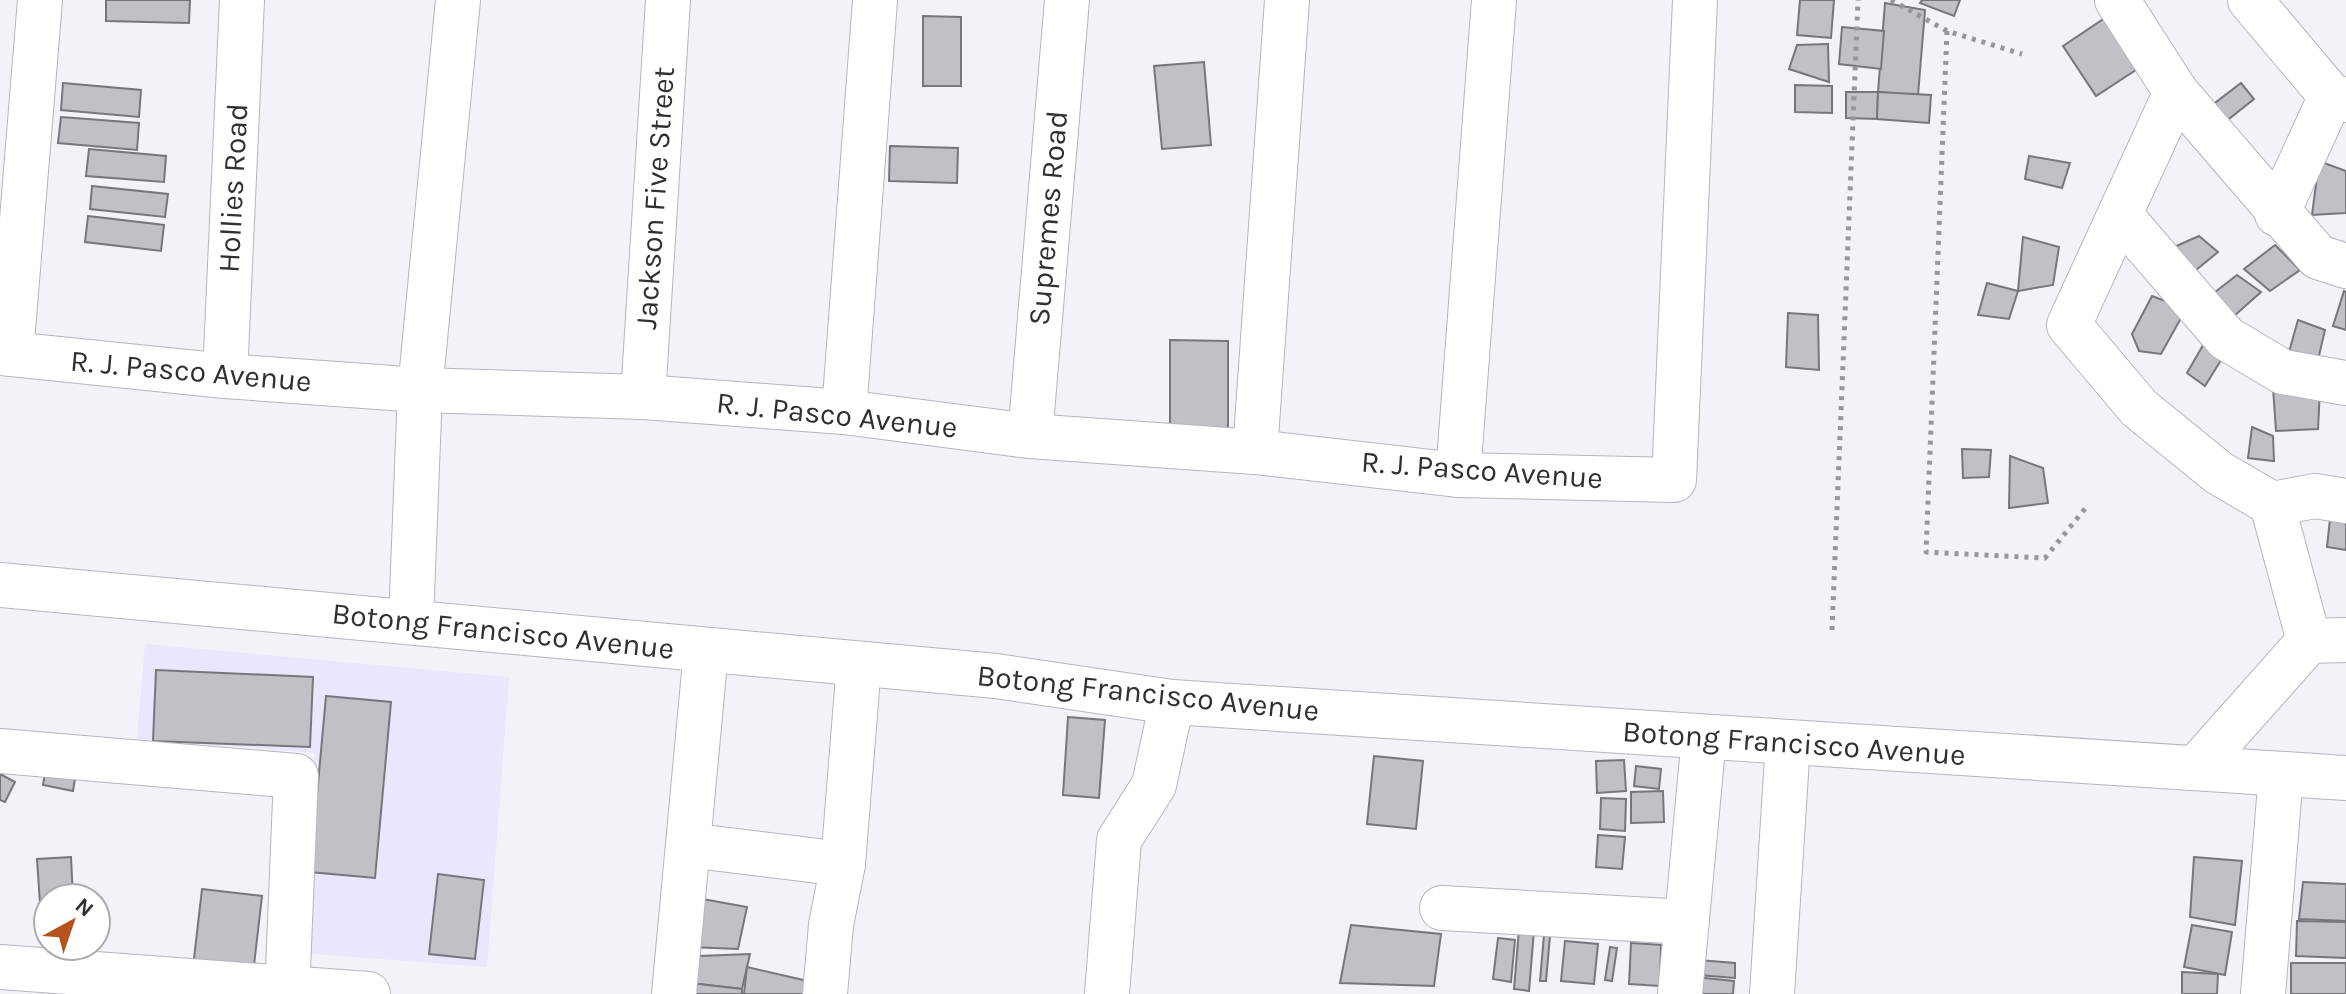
<svg xmlns="http://www.w3.org/2000/svg" width="2346" height="994" font-family="Karla,sans-serif">
	<rect width="100%" height="100%" fill="#f3f2f9"/>
	<polygon fill="#e9e6fd" points="145,644 509,677 487,967 300,953 315,753 137,739"/>
	<g fill="#c0c0c6" stroke="#76767c" stroke-width="2">
		<polygon points="106,0 190,0 189,23 106,21"/>
		<polygon points="1800,0 1834,0 1831,38 1797,35"/>
		<polygon points="1922,0 1960,0 1954,16 1920,3"/>
		<polygon points="1885,3 1925,10 1918,95 1878,92"/>
		<polygon points="923,16 961,17 961,86 923,86"/>
		<polygon points="2108,16 2142,66 2096,96 2063,46"/>
		<polygon points="1842,27 1884,31 1881,69 1839,64"/>
		<polygon points="1828,44 1829,82 1789,69 1797,45"/>
		<polygon points="1204,62 1211,145 1162,149 1154,66"/>
		<polygon points="63,83 141,90 139,117 61,110"/>
		<polygon points="2241,83 2254,99 2225,122 2211,106"/>
		<polygon points="1795,85 1832,86 1832,113 1795,112"/>
		<polygon points="1846,92 1878,92 1877,119 1846,118"/>
		<polygon points="1878,92 1931,95 1929,123 1877,119"/>
		<polygon points="61,117 139,123 137,150 58,143"/>
		<polygon points="890,146 958,148 957,183 889,181"/>
		<polygon points="89,149 166,156 164,182 86,176"/>
		<polygon points="2029,156 2070,163 2062,188 2025,179"/>
		<polygon points="2319,161 2346,171 2346,213 2312,215"/>
		<polygon points="92,186 168,194 165,217 90,209"/>
		<polygon points="88,216 164,225 161,251 85,242"/>
		<polygon points="2199,236 2218,252 2190,275 2174,247"/>
		<polygon points="2023,237 2059,247 2053,285 2018,291"/>
		<polygon points="2275,245 2300,270 2270,291 2244,269"/>
		<polygon points="2237,275 2261,292 2224,325 2201,303"/>
		<polygon points="1987,283 2018,291 2009,319 1978,315"/>
		<polygon points="2344,291 2346,292 2346,330 2333,326"/>
		<polygon points="2152,296 2186,309 2161,354 2139,351 2132,334"/>
		<polygon points="1788,313 1818,315 1819,370 1786,367"/>
		<polygon points="2298,320 2325,330 2317,364 2287,359"/>
		<polygon points="1170,340 1228,341 1228,428 1170,428"/>
		<polygon points="2206,340 2226,352 2205,386 2187,373"/>
		<polygon points="2273,388 2320,389 2318,429 2276,431"/>
		<polygon points="2252,427 2273,436 2274,461 2248,458"/>
		<polygon points="1962,449 1991,450 1989,477 1963,478"/>
		<polygon points="2010,456 2043,468 2048,503 2009,508"/>
		<polygon points="2331,510 2346,512 2346,550 2327,547"/>
		<polygon points="156,670 313,677 310,747 153,741"/>
		<polygon points="326,696 391,702 375,878 310,872"/>
		<polygon points="1068,717 1105,720 1099,798 1063,795"/>
		<polygon points="1374,756 1423,761 1416,829 1367,824"/>
		<polygon points="1624,760 1626,791 1597,793 1596,761"/>
		<polygon points="47,761 77,766 73,791 43,785"/>
		<polygon points="1636,766 1661,769 1659,789 1634,786"/>
		<polygon points="0,774 15,782 5,802 0,800"/>
		<polygon points="1663,791 1664,822 1631,823 1631,792"/>
		<polygon points="1601,798 1626,799 1625,831 1600,829"/>
		<polygon points="1598,835 1625,837 1622,869 1596,867"/>
		<polygon points="71,857 73,898 48,898 48,904 40,904 37,859"/>
		<polygon points="2194,857 2242,861 2235,925 2190,917"/>
		<polygon points="438,874 484,880 475,959 429,954"/>
		<polygon points="2303,882 2346,884 2346,921 2299,919"/>
		<polygon points="202,889 262,896 253,974 193,967"/>
		<polygon points="697,898 747,907 738,949 690,947"/>
		<polygon points="2297,921 2346,922 2346,958 2296,956"/>
		<polygon points="1351,925 1441,934 1434,986 1340,983"/>
		<polygon points="2192,925 2232,932 2225,975 2184,967"/>
		<polygon points="1519,929 1534,930 1529,991 1514,989"/>
		<polygon points="1544,935 1550,936 1546,981 1540,981"/>
		<polygon points="1498,938 1515,940 1511,982 1493,979"/>
		<polygon points="1565,941 1598,944 1594,984 1561,981"/>
		<polygon points="1631,943 1661,945 1660,986 1629,984"/>
		<polygon points="1610,947 1617,948 1612,981 1605,980"/>
		<polygon points="750,954 742,989 690,983 699,956"/>
		<polygon points="1698,960 1735,963 1735,978 1698,975"/>
		<rect x="2291" y="963" width="55" height="31"/>
		<polygon points="747,967 808,981 804,994 744,994"/>
		<polygon points="2182,972 2218,974 2217,994 2182,994"/>
		<polygon points="1695,977 1734,981 1733,994 1692,994"/>
		<polygon points="690,983 742,989 742,994 687,994"/>
	</g>
	<g fill="none" stroke-linecap="round" stroke-linejoin="round">
		<g stroke="#b6b5bc" stroke-width="46">
			<g id="minor">
				<polyline points="2117,0 2176,92 2069,325 2139,408 2219,473 2272,504 2309,641 2196,768"/>
				<polyline points="2250,0 2331,96 2346,100"/>
				<polyline points="2176,92 2318,257 2346,266"/>
				<polyline points="2277,214 2331,96"/>
				<polyline points="2120,215 2226,338 2283,372 2346,383"/>
				<polyline points="0,353 225,376 420,390 643,397 844,412 1030,436 1255,452 1458,475 1674,480 1695,0"/>
				<polyline points="11,354 40,0"/>
				<polyline points="225,376 242,0"/>
				<polyline points="643,397 668,0"/>
				<polyline points="844,412 875,0"/>
				<polyline points="1030,436 1067,0"/>
				<polyline points="1255,452 1287,0"/>
				<polyline points="1458,475 1494,0"/>
				<polyline points="2272,504 2315,496 2346,501"/>
				<polyline points="0,585 996,676 1172,702 2346,778"/>
				<polyline points="411,621 420,390 458,0"/>
				<polyline points="2309,641 2346,640"/>
				<polyline points="0,751 296,776 287,994"/>
				<polyline points="688,845 843,864"/>
				<polyline points="1442,908 1687,922"/>
				<polyline points="0,967 368,994"/>
				<polyline points="674,994 706,651"/>
				<polyline points="825,994 831,925 843,864 859,664"/>
				<polyline points="1107,994 1119,840 1154,785 1172,702"/>
				<polyline points="1680,994 1704,737"/>
				<polyline points="1772,994 1788,742"/>
				<polyline points="2263,994 2281,774"/>
			</g>
		</g>
		<g stroke="#97969c" stroke-width="5" stroke-dasharray="4 6" stroke-linecap="butt">
			<polyline points="1891,0 1947,31 2022,54"/>
			<polyline points="1947,31 1926,552 2045,558 2088,505"/>
			<polyline points="1832,630 1858,0"/>
		</g>
		<use href="#minor" stroke="#fff" stroke-width="44"/>
	</g>
	<g text-anchor="middle" stroke-width="6" stroke-linejoin="round" paint-order="stroke">
		<g font-size="30" fill="#303033" stroke="#fff">
			<text transform="translate(233 188) rotate(-87)" y="10">Hollies Road</text>
			<text transform="translate(655 198) rotate(-86)" y="10">Jackson Five Street</text>
			<text transform="translate(1048 218) rotate(-85)" y="10">Supremes Road</text>
			<text transform="translate(191 371) rotate(5)" y="10">R. J. Pasco Avenue</text>
			<text transform="translate(837 415) rotate(6)" y="10">R. J. Pasco Avenue</text>
			<text transform="translate(1482 470) rotate(4)" y="10">R. J. Pasco Avenue</text>
			<text transform="translate(503 631) rotate(6)" y="10">Botong Francisco Avenue</text>
			<text transform="translate(1148 693) rotate(6)" y="10">Botong Francisco Avenue</text>
			<text transform="translate(1794 743) rotate(4)" y="10">Botong Francisco Avenue</text>
		</g>
	</g>
	<g transform="translate(72 922) rotate(40)"><circle r="38" fill="#ffffff" stroke="#acacad" stroke-width="2"/>
	<path d="M0-6L14 30L0 20L-14 30Z" fill="#b6521e"/>
	<text y="-12" font-size="22" font-weight="bold" text-anchor="middle" fill="#303033">N</text>
	</g>
</svg>
